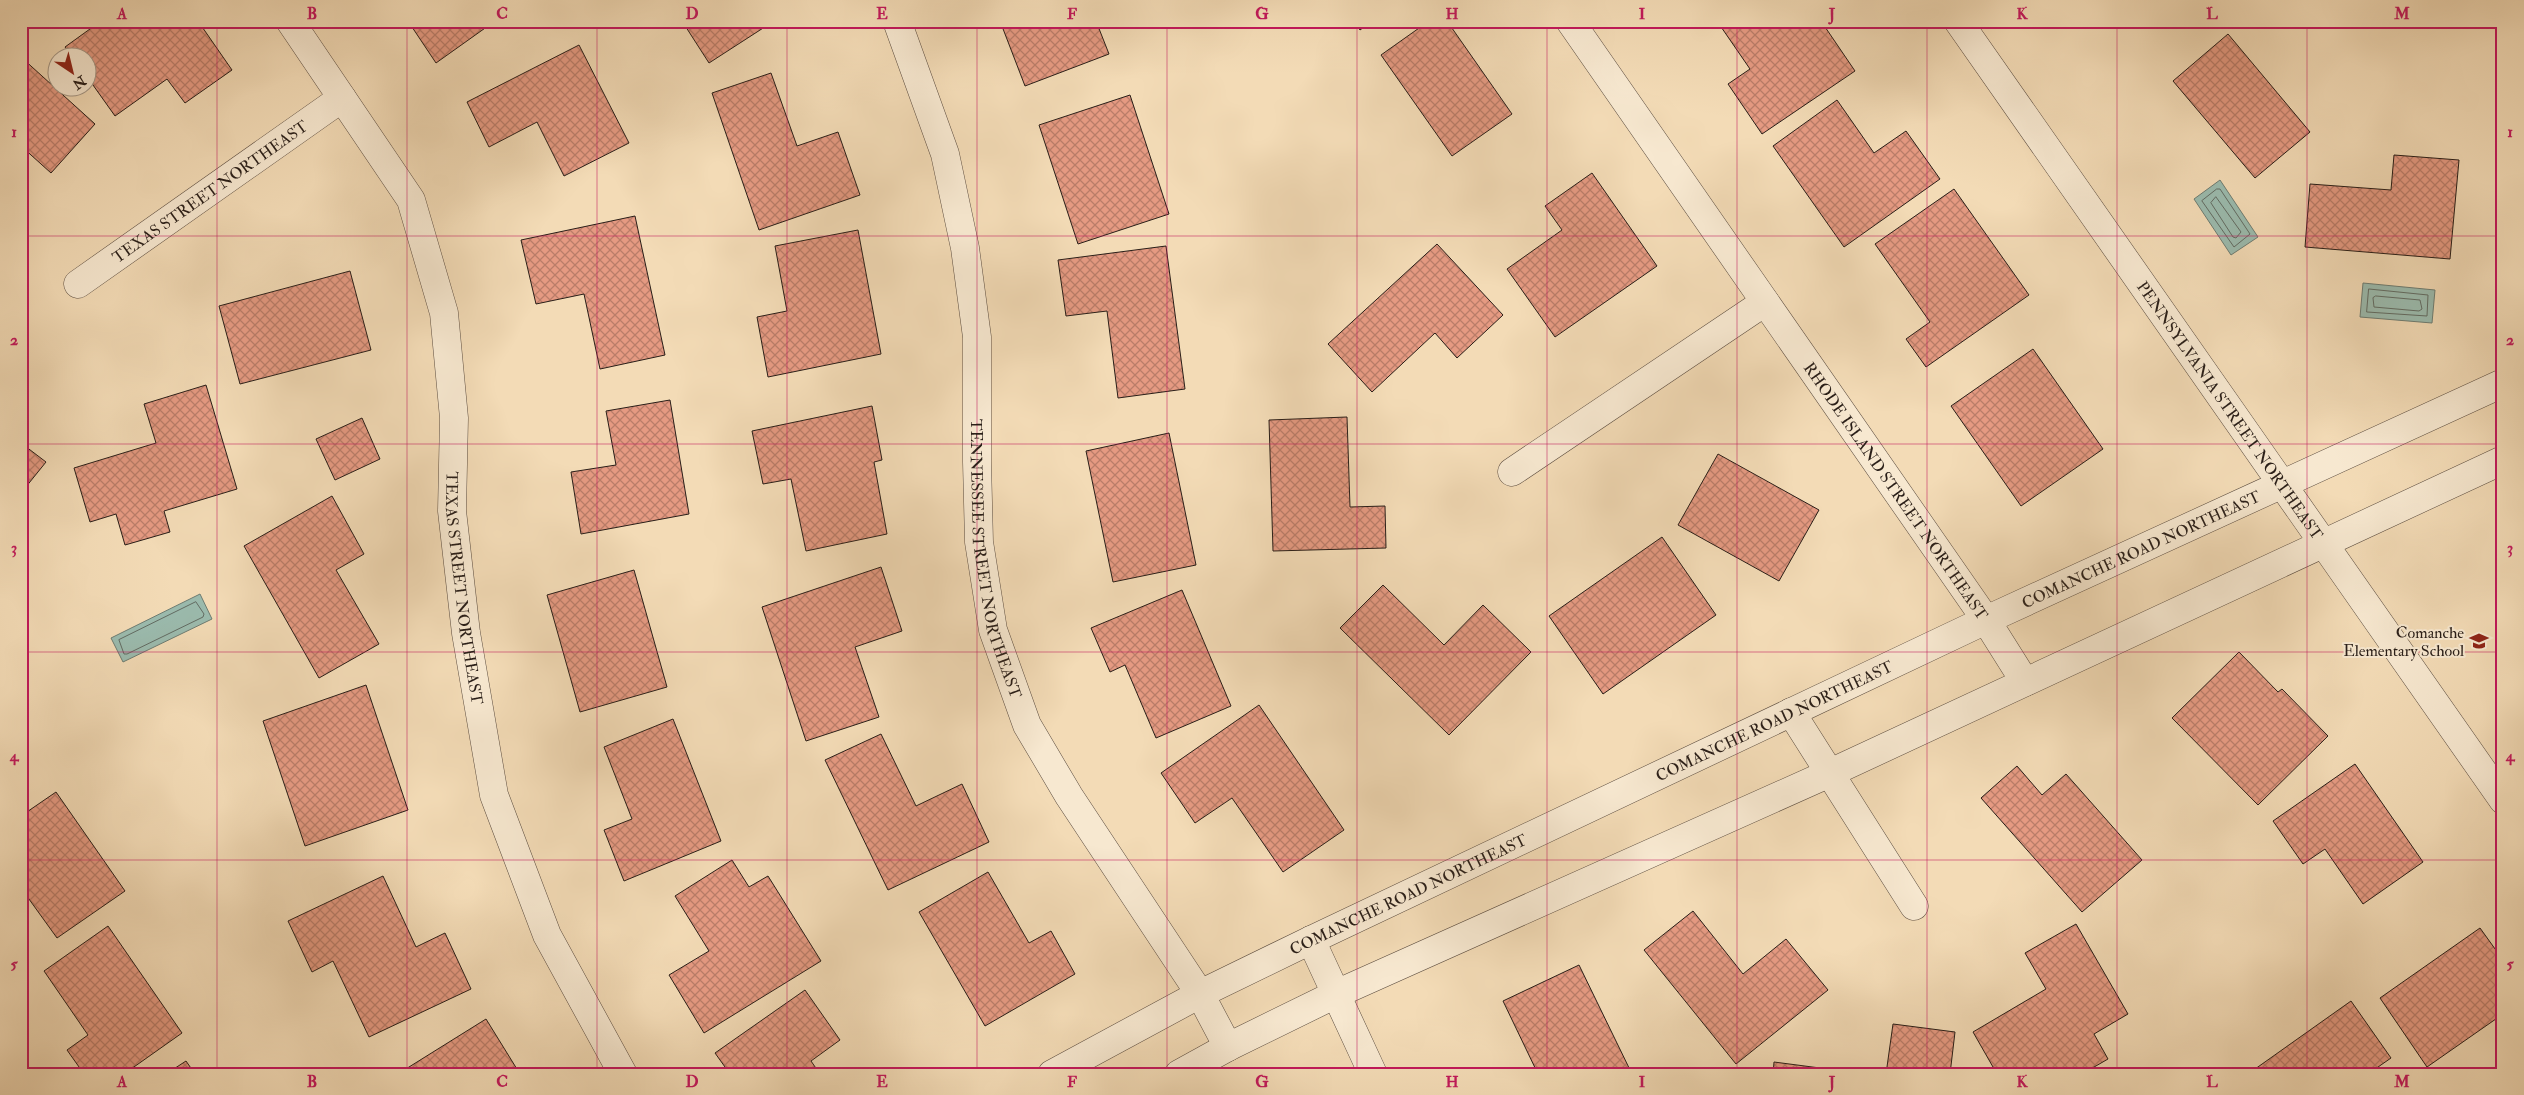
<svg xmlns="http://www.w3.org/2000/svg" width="2524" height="1095" font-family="'IM FELL Double Pica',serif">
	<defs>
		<pattern id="building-cross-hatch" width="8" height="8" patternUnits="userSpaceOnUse" patternTransform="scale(1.25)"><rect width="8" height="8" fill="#e59a82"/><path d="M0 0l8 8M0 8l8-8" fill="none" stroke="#ba7d69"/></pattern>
	</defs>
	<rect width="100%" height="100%" fill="#f3dbb6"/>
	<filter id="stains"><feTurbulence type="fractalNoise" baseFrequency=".004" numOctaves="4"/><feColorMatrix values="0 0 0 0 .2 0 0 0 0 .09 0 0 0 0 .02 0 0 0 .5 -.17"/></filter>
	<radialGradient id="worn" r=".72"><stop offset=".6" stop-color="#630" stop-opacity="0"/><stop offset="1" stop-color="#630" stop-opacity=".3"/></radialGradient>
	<g fill="#9bbbae" stroke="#6d7c72">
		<polygon points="2220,180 2258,237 2231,255 2194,199"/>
		<polygon points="2363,283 2435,290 2432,323 2360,317"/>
		<polygon points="200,594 212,619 123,662 111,638"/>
	</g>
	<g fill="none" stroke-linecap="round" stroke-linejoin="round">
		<g stroke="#626c63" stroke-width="1">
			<polygon points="2217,189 2220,189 2250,234 2234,247 2202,201"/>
			<polygon points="2216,197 2241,232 2236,238 2233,237 2211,203"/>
			<polygon points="2369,289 2428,295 2427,316 2367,312"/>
			<polygon points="2376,296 2420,300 2422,309 2419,311 2374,307 2373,298"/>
			<polygon points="196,602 204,614 203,617 127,654 124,654 119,640"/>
		</g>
	</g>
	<g fill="url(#building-cross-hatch)" stroke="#291e18">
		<polygon points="101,21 198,21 232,70 185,103 167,79 115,116 88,78 88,58 73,58 65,47"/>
		<polygon points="408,21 495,21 436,63"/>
		<polygon points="682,21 774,21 709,63"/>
		<polygon points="1000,21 1096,21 1109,54 1025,86"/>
		<polygon points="1354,21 1372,21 1360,30"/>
		<polygon points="1429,21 1447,21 1512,114 1452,156 1381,55"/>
		<polygon points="1717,21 1821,21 1855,71 1762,134 1728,84 1750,69"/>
		<polygon points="2228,34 2310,132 2255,178 2173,81"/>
		<polygon points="579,45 629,143 564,176 537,122 489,147 467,102"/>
		<polygon points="21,57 95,124 51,173 21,146"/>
		<polygon points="771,73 797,146 838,132 860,195 759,230 712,93"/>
		<polygon points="1130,95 1169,214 1078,244 1039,125"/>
		<polygon points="1837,100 1874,153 1906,131 1940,179 1844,247 1773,146"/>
		<polygon points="2394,155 2459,160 2450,259 2305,247 2310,184 2391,190"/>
		<polygon points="1592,173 1657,266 1555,337 1507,269 1562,230 1545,206"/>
		<polygon points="1954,189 2029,295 1926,367 1906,339 1930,322 1875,244"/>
		<polygon points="635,216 665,355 600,369 584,294 536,304 521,240"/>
		<polygon points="858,230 881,354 768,377 757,317 787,311 775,246"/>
		<polygon points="1437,244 1503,315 1457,358 1435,333 1372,392 1328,344"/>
		<polygon points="1166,246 1185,389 1118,398 1107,311 1066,316 1058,260"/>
		<polygon points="350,271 371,350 240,384 219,306"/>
		<polygon points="2033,349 2103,449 2021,506 1951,406"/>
		<polygon points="206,385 237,489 164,511 170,532 125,545 116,514 90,522 74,468 156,443 144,404"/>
		<polygon points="670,400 689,514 581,534 571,472 616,465 606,411"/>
		<polygon points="872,406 882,460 874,462 887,534 806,551 791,479 763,484 752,431"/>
		<polygon points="1347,417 1350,507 1385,506 1386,548 1273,551 1269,420"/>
		<polygon points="362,418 380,459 335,480 316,439"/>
		<polygon points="1169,433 1196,565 1113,582 1086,451"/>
		<polygon points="21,443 46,462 21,493"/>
		<polygon points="1718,454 1819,510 1779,581 1678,525"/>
		<polygon points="332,496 364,554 336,570 379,644 319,678 244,546"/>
		<polygon points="1662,537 1716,615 1603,694 1549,616"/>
		<polygon points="881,567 902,631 855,647 879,717 806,741 762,607"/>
		<polygon points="634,570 667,687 580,712 547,595"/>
		<polygon points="1383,585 1444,645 1483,605 1531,652 1449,735 1340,628"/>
		<polygon points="1182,590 1231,706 1156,738 1125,665 1110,672 1091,628"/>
		<polygon points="2239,652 2278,692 2282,689 2328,736 2258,805 2172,718"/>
		<polygon points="366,685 408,810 305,846 263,721"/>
		<polygon points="1259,705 1344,830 1283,872 1232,798 1195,823 1161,773"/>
		<polygon points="673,719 721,841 624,881 604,830 632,819 604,747"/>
		<polygon points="881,734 916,806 962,784 989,842 888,890 825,760"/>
		<polygon points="2355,764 2423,862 2363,904 2325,849 2303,864 2273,821"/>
		<polygon points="2017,766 2042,795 2066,774 2142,860 2082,912 1981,798"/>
		<polygon points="56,792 125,891 57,938 21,888 21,816"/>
		<polygon points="732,860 749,887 768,876 821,961 704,1033 669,975 709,951 675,896"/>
		<polygon points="988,872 1029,943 1051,931 1075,974 985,1026 919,912"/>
		<polygon points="383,876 416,947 445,933 471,989 369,1037 333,961 312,972 288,921"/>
		<polygon points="1693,911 1743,974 1786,939 1828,990 1736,1064 1644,950"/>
		<polygon points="2076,924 2128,1014 2094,1034 2108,1059 2082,1074 1997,1074 1973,1032 2046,989 2025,953"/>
		<polygon points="108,926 182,1033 124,1074 84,1074 67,1050 88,1035 44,971"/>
		<polygon points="2480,928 2503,960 2503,1014 2427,1067 2380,998"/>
		<polygon points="1579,965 1632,1074 1538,1074 1503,1001"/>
		<polygon points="805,990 840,1040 811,1061 820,1074 730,1074 715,1053"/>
		<polygon points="2351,1001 2391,1058 2368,1074 2248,1074"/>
		<polygon points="486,1019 520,1074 402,1074 401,1072"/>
		<polygon points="1893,1024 1955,1032 1950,1074 1886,1074"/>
		<polygon points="186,1061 195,1074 166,1074"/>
		<polygon points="1774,1062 1866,1074 1773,1074"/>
	</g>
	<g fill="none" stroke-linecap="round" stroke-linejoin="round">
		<g stroke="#5c4d40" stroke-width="29">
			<g id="minor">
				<path id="s1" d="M290,21L411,200L444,313L454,418L452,511L466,633L494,795L547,935L623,1074"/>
				<path id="s2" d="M897,21L945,154L965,248L977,337V462L979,542L993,630L1027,725L1069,796L1200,994L1228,1047"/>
				<path id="s3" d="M1570,21L1986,620L2025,682"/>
				<path id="s4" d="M78,284L342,98"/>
				<polyline points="1512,472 1765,302"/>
				<polyline points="1791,712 1914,906"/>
				<polyline points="1311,940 1373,1074"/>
			</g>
		</g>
		<g stroke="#5c4d40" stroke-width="29">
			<g id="tertiary">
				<path id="s5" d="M1958,21L2503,800"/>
				<path id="s6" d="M1052,1074L1200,994L1311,940L1986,620L2503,383"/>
				<polyline points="1179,1074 1228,1047 1336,994 1830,773 2503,460"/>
			</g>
		</g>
		<use href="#minor" stroke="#f7e8d0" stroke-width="28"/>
		<use href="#tertiary" stroke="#f7e8d0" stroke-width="28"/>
	</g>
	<path fill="none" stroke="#c2185b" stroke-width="1" stroke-opacity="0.55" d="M217,21V1074M407,21V1074M597,21V1074M787,21V1074M977,21V1074M1167,21V1074M1357,21V1074M1547,21V1074M1737,21V1074M1927,21V1074M2117,21V1074M2307,21V1074M21,236H2503M21,444H2503M21,652H2503M21,860H2503"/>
	<defs>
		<g id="school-bare" transform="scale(1.5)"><path d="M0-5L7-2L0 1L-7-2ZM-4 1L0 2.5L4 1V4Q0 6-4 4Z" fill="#8f2418" stroke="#f7e8d0" stroke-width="2.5" paint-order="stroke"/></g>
	</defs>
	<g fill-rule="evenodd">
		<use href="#school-bare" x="2479" y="641"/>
	</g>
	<g text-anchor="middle" stroke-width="4" stroke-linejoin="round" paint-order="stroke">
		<g font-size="16" fill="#291e18" stroke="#f7e8d0">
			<text dy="6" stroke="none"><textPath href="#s4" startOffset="161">TEXAS STREET NORTHEAST</textPath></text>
			<text dy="6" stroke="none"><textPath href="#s5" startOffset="475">PENNSYLVANIA STREET NORTHEAST</textPath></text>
			<text dy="6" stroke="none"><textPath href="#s3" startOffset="572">RHODE ISLAND STREET NORTHEAST</textPath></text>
			<text dy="6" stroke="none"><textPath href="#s6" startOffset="1209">COMANCHE ROAD NORTHEAST</textPath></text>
			<text dy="6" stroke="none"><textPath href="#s2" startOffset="551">TENNESSEE STREET NORTHEAST</textPath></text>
			<text dy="6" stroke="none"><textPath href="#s1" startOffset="610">TEXAS STREET NORTHEAST</textPath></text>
			<text dy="6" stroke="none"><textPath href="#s6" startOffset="804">COMANCHE ROAD NORTHEAST</textPath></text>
			<text dy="6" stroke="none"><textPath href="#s6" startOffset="399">COMANCHE ROAD NORTHEAST</textPath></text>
		</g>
		<g font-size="16" fill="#291e18" stroke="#f7e8d0" text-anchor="end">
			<text x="2464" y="638">Comanche<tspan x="2464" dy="18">Elementary School</tspan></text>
		</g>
	</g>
	<rect width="2524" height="1095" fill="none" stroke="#f3dbb6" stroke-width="55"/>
	<g transform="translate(72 72) rotate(145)"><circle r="24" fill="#f7e8d0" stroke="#a59786"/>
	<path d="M0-4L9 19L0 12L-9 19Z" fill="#8f2418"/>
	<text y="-8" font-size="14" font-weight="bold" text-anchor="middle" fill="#291e18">N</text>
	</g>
	<rect x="28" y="28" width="2468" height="1040" fill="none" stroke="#c2185b" stroke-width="2"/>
	<g font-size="16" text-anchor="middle" font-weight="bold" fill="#c2185b">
		<text x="122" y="19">A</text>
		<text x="312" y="19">B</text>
		<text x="502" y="19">C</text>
		<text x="692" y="19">D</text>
		<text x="882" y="19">E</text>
		<text x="1072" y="19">F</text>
		<text x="1262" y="19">G</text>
		<text x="1452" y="19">H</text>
		<text x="1642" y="19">I</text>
		<text x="1832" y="19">J</text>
		<text x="2022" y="19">K</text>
		<text x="2212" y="19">L</text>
		<text x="2402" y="19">M</text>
		<text x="14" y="137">1</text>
		<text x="2510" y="137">1</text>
		<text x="14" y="345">2</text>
		<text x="2510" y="345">2</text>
		<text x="14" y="553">3</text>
		<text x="2510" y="553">3</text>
		<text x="14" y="761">4</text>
		<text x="2510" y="761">4</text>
		<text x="14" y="969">5</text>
		<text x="2510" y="969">5</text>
		<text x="122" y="1087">A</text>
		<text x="312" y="1087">B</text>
		<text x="502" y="1087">C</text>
		<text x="692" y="1087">D</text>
		<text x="882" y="1087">E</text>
		<text x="1072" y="1087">F</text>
		<text x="1262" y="1087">G</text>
		<text x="1452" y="1087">H</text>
		<text x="1642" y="1087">I</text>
		<text x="1832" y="1087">J</text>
		<text x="2022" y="1087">K</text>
		<text x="2212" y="1087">L</text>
		<text x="2402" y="1087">M</text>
	</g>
	<rect width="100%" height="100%" filter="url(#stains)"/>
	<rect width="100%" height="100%" fill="url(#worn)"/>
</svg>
